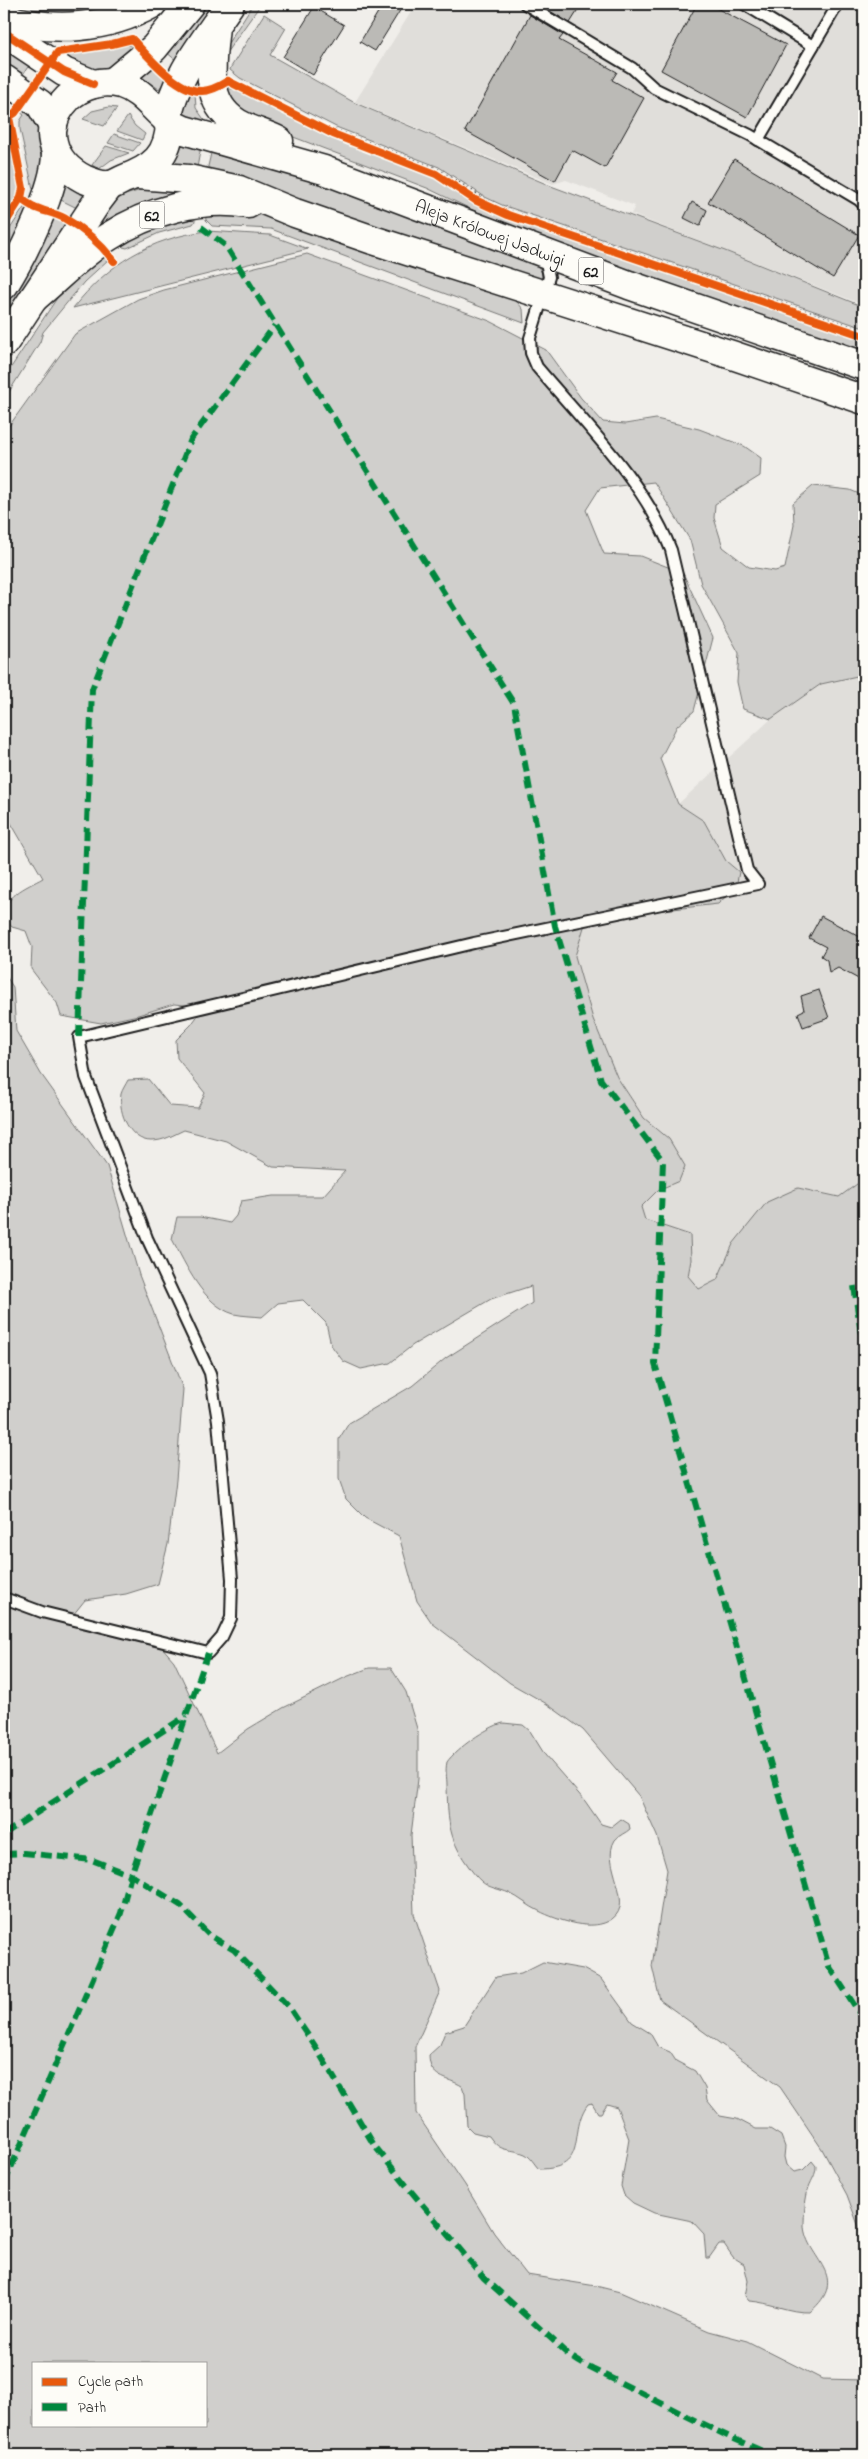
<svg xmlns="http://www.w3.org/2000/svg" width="868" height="2459" font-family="'Indie Flower',sans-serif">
	<rect width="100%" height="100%" fill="#f0eeea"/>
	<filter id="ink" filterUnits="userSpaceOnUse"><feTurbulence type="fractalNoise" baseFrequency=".02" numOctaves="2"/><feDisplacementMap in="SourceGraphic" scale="10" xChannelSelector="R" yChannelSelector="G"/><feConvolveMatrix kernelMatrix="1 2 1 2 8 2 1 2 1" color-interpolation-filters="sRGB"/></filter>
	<g filter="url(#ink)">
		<g fill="#e0deda">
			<polygon points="416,4 422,4 430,8 432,4 864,4 864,305 631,214 635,206 566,180 553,184 355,102"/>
			<polygon points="864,672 864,1179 839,1197 798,1188 733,1244 717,1280 699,1289 688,1277 691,1260 690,1235 644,1220 641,1207 658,1190 679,1181 669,1139 644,1118 617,1077 593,1019 575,956 585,924 739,872 726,861 704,822 678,804 771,719 821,684 857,676"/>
		</g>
		<g fill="#d0cfcc" stroke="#767674" fill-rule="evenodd">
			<polygon points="4,4 118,4 118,9 109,15 4,11"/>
			<polygon points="202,4 217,4 178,62 165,51"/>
			<polygon points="253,4 261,4 224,56 225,48"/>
			<polygon points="264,14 286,28 270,55 355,103 407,125 551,186 725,251 864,307 864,328 502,205 485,197 439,167 336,127 240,78 230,70 231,67"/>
			<polygon points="4,40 33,59 20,79 4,68"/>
			<path d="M126,44L138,49C125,59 106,76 88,70C78,67 68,59 59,54Z"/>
			<polygon points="152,64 168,77 159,89 140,76"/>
			<polygon points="223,88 240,90 332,136 433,177 499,215 864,340 864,354 710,301 506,226 427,188 262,125 247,119"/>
			<polygon points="187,90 195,93 196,108 208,125 185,118 184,104"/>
			<polygon points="25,104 38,124 39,148 43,164 38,191 33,189 20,129 20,121 24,115 20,112"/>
			<polygon points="109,107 117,108 104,126 83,119 92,111"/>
			<polygon points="128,116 135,126 145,134 142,140 117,131"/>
			<polygon points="4,120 19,191 4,219"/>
			<polygon points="114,134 140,143 133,151 108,143"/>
			<polygon points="184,141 201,146 196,173 171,168"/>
			<polygon points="106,146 129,153 111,160 99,169 92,165"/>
			<polygon points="212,149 320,181 536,263 542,273 542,281 206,175"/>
			<polygon points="63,182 88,190 79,209 57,198"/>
			<polygon points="147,188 194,188 108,228 96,221 116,198"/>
			<polygon points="25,206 29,207 4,264 4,238"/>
			<polygon points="205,211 265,214 514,298 523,309 524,323 271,229 212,226 206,220"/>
			<polygon points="194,212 195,221 193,224 159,233 127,248 123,247 117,240"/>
			<polygon points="50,216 69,225 4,323 4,303 20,279"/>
			<path d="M207,231L270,235L308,249L73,308C108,264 150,238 207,231Z"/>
			<polygon points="102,250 109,259 84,282 43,332 40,342 4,400 4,378 61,292"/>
			<path d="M307,254L490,321L546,350L581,398L603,422L625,424L656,419L699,429L744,446L761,458L760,476L715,504L714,518L723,547L749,567L775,571L785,568L794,525L793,503L813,486L850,490L864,496V672L857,676L821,684L771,719L743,709L737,682L739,653L701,584L690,540L654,482L600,488L586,510L604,554L640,556L683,573L713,638L694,711L677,726L660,759L678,804L704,821L726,861L739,872L736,887L718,904L637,913L585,924L575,956L593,1019L617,1077L644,1118L669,1139L685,1166L679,1181L658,1190L641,1207L645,1220L690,1235L691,1260L688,1276L699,1289L717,1280L733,1244L767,1202L798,1188L839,1197L864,1179V2241L847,2195L822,2149L780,2087L660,2000L652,1966L667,1870L657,1836L639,1796L583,1730L547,1704L510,1683L432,1623L417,1601L399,1536L365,1518L346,1499L339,1479V1439L349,1423L412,1386L446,1358L532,1303L531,1286L491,1299L413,1345L390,1363L361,1369L343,1361L331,1345L326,1323L303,1300L278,1303L262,1317C253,1316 243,1316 234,1314C203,1305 186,1265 172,1239L177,1217H200L230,1223L236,1216L241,1201L273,1196H323L345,1171L273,1167L226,1141L184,1130C173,1135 164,1141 151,1141C130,1141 118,1113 121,1094C122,1090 126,1084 128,1080L148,1079L170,1106L198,1108L205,1093L177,1058L176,1040L191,1025L204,1007L174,1004L138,1015L101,1023L61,1016L57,1003L31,969L32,947L26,931L12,927L4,918C4,895 25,888 43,878L4,811V433L75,334L138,299L164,290Z"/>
			<path d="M4,973L13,987L16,1031L41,1074L107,1166L139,1275L183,1389L176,1480L168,1544L158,1584L126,1594L85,1600L69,1620L154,1638L174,1661L217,1753L248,1729L283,1708L346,1677L369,1668H391L406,1692L418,1732V1779L411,1835L414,1914L440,1991L415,2047L416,2113L465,2185L494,2233L527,2275L596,2286L620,2292L709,2331L747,2341L822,2379L864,2380V2455H4ZM34,2363H206V2425H34Z"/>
			<path d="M503,1723L523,1725L530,1731L545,1755L585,1801L601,1824L611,1827L621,1819L629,1824L630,1829C626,1833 619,1835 615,1840C600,1864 636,1902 612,1919C593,1933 557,1920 539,1911C528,1906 520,1898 509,1893C500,1889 489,1888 482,1882C476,1877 471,1870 467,1864C447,1836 448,1817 447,1785C447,1777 445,1771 447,1762C456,1749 487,1727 503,1723Z"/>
			<path d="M543,1962L583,1969L601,1979L632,2022L650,2033L658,2047L670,2052L676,2061L695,2071L705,2088L707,2100L720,2116L737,2119L756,2129H770L781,2136L785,2147L784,2157L786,2165L794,2172L803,2170L812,2161L816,2166C816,2175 812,2179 809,2187C805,2198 804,2214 804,2226C806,2259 852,2276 810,2312C789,2313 770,2302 749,2301L745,2296L748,2281L744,2264L733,2257L724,2244H719L709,2258H706L704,2234L692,2221L654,2213L633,2203L624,2195L621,2186L629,2139L617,2107L607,2104L601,2113H598L592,2103L588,2104C567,2131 591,2169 539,2169C534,2164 531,2157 525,2154C508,2147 501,2154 489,2136L473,2132L467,2126L465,2094L462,2086C447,2077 429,2079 429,2055L440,2045L445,2032L464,2026L496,1977L521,1973Z"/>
		</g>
		<g fill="#bbbab6" stroke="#1c1c1c">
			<polygon points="383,4 404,4 375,51 360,42"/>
			<polygon points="538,4 582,4 570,23"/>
			<polygon points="697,4 709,4 786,45 747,117 661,70"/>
			<polygon points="314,7 344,25 313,75 283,57"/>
			<polygon points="530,15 563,35 559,40 617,72 612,80 644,98 605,168 572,150 555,181 465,131"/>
			<polygon points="734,159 859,235 833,278 708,202"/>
			<polygon points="692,202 707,210 700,226 684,218"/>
			<polygon points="821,916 864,939 864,982 838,968 829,973 827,960 821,956 826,947 809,938"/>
			<polygon points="819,990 829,1018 803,1027 798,1013 804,1010 801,996"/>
		</g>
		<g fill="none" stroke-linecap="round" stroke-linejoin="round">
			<g stroke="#1c1c1c" stroke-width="14">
				<g id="lane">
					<polyline points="525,4 632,68 654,88 750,135 859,200 864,205"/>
					<polyline points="744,4 813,46"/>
					<polyline points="758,140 838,4"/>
					<path d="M4,1598L42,1612L208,1653L222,1637L231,1618L232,1579L218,1421L210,1373L147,1238L86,1077L79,1037L474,943L758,884L747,870L671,550C644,481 584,423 537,367L531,353L530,338L549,277L545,257"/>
				</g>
			</g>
			<g stroke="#1c1c1c" stroke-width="31">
				<g id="secondary">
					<path d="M4,18C53,33 107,29 152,4"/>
					<polyline points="4,32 64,72 93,84"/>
					<polyline points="4,79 40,104 53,126"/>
					<polyline points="113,82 154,48 190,4"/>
					<path d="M167,121C174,76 205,41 230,4"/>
				</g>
			</g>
			<g stroke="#1c1c1c" stroke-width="31">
				<g id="primary">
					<path d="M215,26C212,62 201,106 243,126C255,132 268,135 279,141"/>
					<path id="s1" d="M170,123C169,156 153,168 124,179C119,181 114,185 110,185C102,186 91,182 84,179C51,162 40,126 68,98C82,85 102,79 121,84C148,92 158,120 184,130L324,170L629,285L864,366"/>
					<polyline points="138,175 188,179 239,190 295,213 373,240 732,355 864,400"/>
					<path d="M4,285C23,255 56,188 56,154"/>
					<path d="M34,298C58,278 81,254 108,237C148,211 201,196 248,204"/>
					<polyline points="4,343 97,202 110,185"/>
				</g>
			</g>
			<polyline stroke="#1c1c1c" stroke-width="3" stroke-dasharray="1 4" stroke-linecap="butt" points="335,130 437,169 492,204 509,211 864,331"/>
			<use href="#lane" stroke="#fdfcf7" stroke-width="10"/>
			<use href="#secondary" stroke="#fdfcf7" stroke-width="28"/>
			<use href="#primary" stroke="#fdfcf7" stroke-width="28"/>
			<g stroke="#00873e" stroke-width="6" stroke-dasharray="12 6" stroke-linecap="butt">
				<polyline points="201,227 226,246 514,704 555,926 601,1080 663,1161 655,1364 829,1966 864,2020"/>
				<polyline points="79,1037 92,689 191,439 275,325"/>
				<polyline points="854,1286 864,1354"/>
				<polyline points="4,1834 186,1716"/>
				<path d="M4,1854L24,1853L92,1860L131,1875L180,1905L209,1935L234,1950L289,2007L315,2046L374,2145L410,2190L484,2278L554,2341C572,2362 597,2371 621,2383C672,2408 720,2435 773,2455"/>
				<polyline points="4,2184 121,1913 131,1875 208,1653"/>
			</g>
			<g stroke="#fdfcf7" stroke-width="11">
				<g id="cycleway">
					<polyline points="4,32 64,72 93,84"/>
					<polyline points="228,81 333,134 436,174 475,200 508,215 864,336"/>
					<polyline points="4,114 9,117 23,188 21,198 4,225"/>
					<path d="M9,117L15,113L58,52L112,44L132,39C147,55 178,93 202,91C211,91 220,86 228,81"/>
					<path d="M21,198C32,210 50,211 64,218C84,229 100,243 114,261"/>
				</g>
			</g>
			<use href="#cycleway" stroke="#e8590c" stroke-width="8"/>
		</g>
	</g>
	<g text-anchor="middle" stroke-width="4" stroke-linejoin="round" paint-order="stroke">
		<g fill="#fdfcf7" stroke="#605f5e" stroke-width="1">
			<rect x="139.5" y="201.5" width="25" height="27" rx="4"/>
			<rect x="578.5" y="257.5" width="25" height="27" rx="4"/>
		</g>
		<g font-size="16" font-weight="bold" fill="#1c1c1c">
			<text x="152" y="221">62</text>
			<text x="591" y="277">62</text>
		</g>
		<g font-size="18" fill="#1c1c1c" stroke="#fdfcf7">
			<text dy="6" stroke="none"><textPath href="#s1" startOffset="678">Aleja Królowej Jadwigi</textPath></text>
		</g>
	</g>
	<rect width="868" height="2459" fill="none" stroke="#fdfcf7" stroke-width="20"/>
	<rect x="10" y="10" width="848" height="2439" fill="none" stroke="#1c1c1c" stroke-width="2" filter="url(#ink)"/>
	<rect x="32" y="2362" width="175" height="65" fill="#fdfcf7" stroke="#a3a29f"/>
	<rect x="42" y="2378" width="25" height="8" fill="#e8590c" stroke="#a3a29f"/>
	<text x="78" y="2386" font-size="15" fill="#1c1c1c">Cycle path</text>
	<rect x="42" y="2403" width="25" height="8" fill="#00873e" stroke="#a3a29f"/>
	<text x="78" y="2412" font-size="15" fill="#1c1c1c">Path</text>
</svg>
